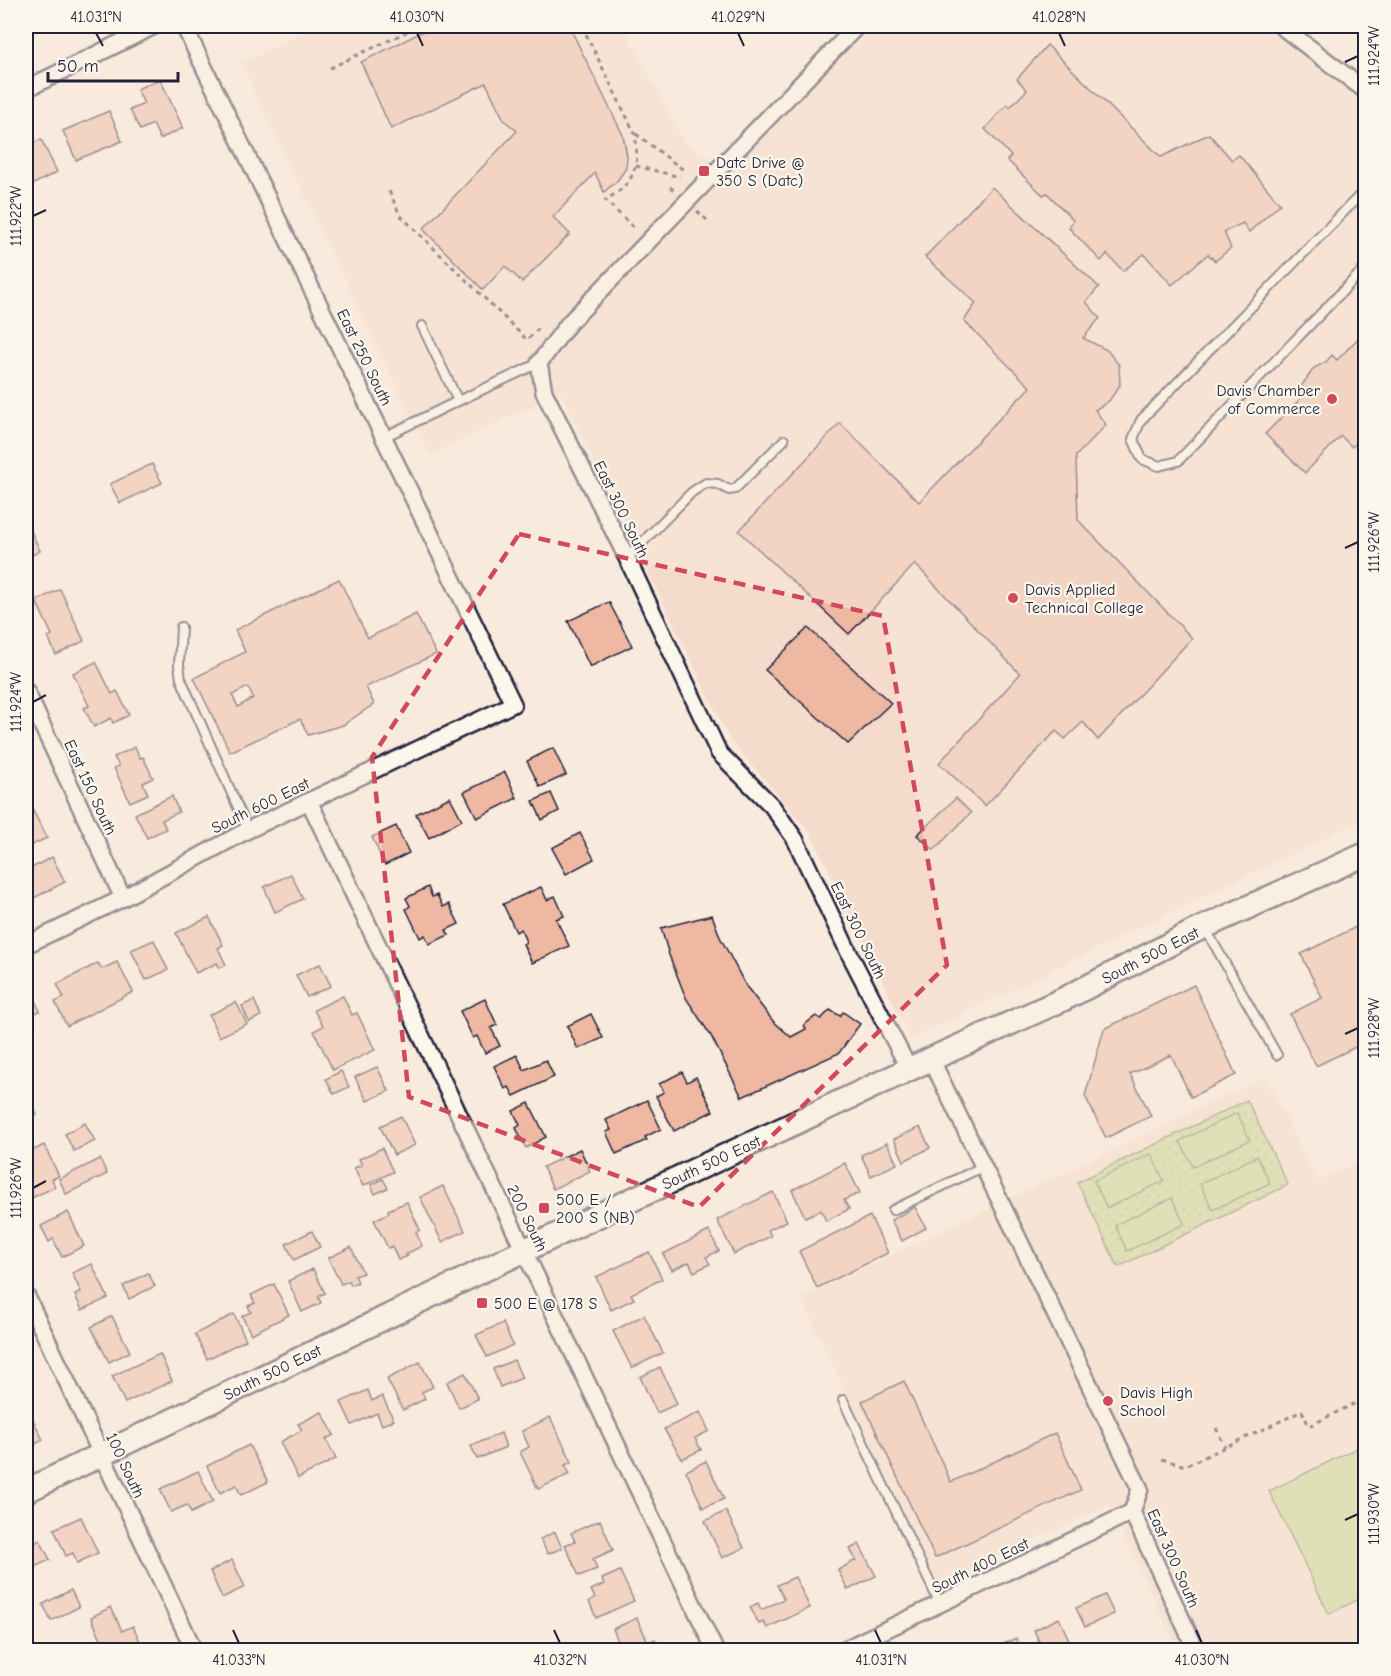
<svg xmlns="http://www.w3.org/2000/svg" width="1391" height="1676" font-family="'Comic Neue',sans-serif">
	<defs>
		<pattern id="grass-dots" width="8" height="8" patternUnits="userSpaceOnUse" patternTransform="scale(1.5)"><rect width="8" height="8" fill="#c3d58a"/><path d="M2 2h.1M6 6h.1" fill="none" stroke="#a7b778" stroke-width="1.8" stroke-linecap="round"/></pattern>
	</defs>
	<rect width="100%" height="100%" fill="#f8eadd"/>
	<filter id="ink" filterUnits="userSpaceOnUse"><feTurbulence type="fractalNoise" baseFrequency=".0167" numOctaves="2"/><feDisplacementMap in="SourceGraphic" scale="12" xChannelSelector="R" yChannelSelector="G"/><feConvolveMatrix kernelMatrix="1 2 1 2 8 2 1 2 1" color-interpolation-filters="sRGB"/></filter>
	<g filter="url(#ink)">
		<g fill="#f5dbcb">
			<polygon points="314,26 623,26 685,144 727,169 866,26 1275,26 1365,95 1365,818 911,1039 810,832 730,740 561,393 430,455 241,64"/>
			<polygon points="1266,1077 1317,1181 1365,1159 1365,1650 1178,1650 1109,1505 936,1584 801,1298"/>
		</g>
		<polygon fill="url(#grass-dots)" stroke="#727c62" stroke-width="1.5" points="1247,1100 1288,1185 1118,1267 1077,1182"/>
		<g fill="#c3d58a" stroke="#727c62" stroke-width="1.5">
			<polygon points="1237,1113 1250,1140 1193,1167 1180,1141"/>
			<polygon points="1151,1154 1164,1181 1107,1208 1094,1181"/>
			<polygon points="1257,1156 1270,1183 1213,1210 1200,1184"/>
			<polygon points="1172,1198 1184,1224 1127,1251 1115,1225"/>
			<polygon points="1365,1444 1365,1596 1329,1614 1269,1491"/>
		</g>
		<g fill="#eeb8a2" stroke="#22223b" stroke-width="1.5" fill-rule="evenodd">
			<polygon points="434,26 569,26 623,135 627,156 626,168 617,181 604,192 595,173 553,217 570,234 522,282 505,266 483,290 423,229 517,131 504,120 486,83 391,129 361,62"/>
			<polygon points="1047,45 1161,157 1209,134 1232,160 1239,155 1280,204 1249,232 1243,223 1224,232 1231,248 1215,261 1208,254 1172,285 1144,254 1123,271 1107,254 1101,261 1069,228 1073,220 1047,193 1043,195 1007,160 1011,156 985,129 1007,104 1010,107 1027,90 1017,79"/>
			<polygon points="160,79 183,128 160,139 153,124 140,130 130,110 144,104 137,89"/>
			<polygon points="109,111 122,141 76,160 63,131"/>
			<polygon points="41,139 57,172 26,188 26,147"/>
			<polygon points="992,187 1099,287 1086,302 1100,318 1083,338 1107,350 1119,365 1120,385 1109,401 1095,410 1106,425 1076,456 1078,520 1192,638 1098,740 1083,722 1065,739 1056,731 985,806 939,763 1020,674 915,564 849,634 739,531 840,423 919,502 1030,387 964,321 976,303 925,257"/>
			<polygon points="1366,330 1366,434 1352,447 1341,436 1305,473 1265,434 1306,393 1300,388 1314,368 1326,362 1332,355 1337,360"/>
			<polygon points="152,464 162,483 120,503 110,484"/>
			<polygon points="26,520 40,551 26,558"/>
			<path d="M339,579L368,638L416,614L436,654L366,687L374,704L343,725L308,735L300,719L230,752L194,678L245,652L235,630ZM248,687L253,698L238,707L232,695Z"/>
			<polygon points="60,589 84,641 56,655 48,637 52,635 36,601"/>
			<polygon points="609,602 632,646 590,667 568,621"/>
			<polygon points="808,628 891,703 848,744 765,670"/>
			<polygon points="96,662 112,694 117,691 129,715 113,723 111,718 94,727 84,708 89,706 73,673"/>
			<polygon points="135,747 140,758 143,757 153,778 143,783 148,794 130,802 114,768 119,766 114,757"/>
			<polygon points="553,748 566,775 540,787 527,761"/>
			<polygon points="505,772 517,798 477,818 464,792"/>
			<polygon points="551,793 559,811 542,820 533,801"/>
			<polygon points="172,796 179,812 162,820 166,829 147,838 135,814"/>
			<polygon points="450,797 462,820 429,838 416,814"/>
			<polygon points="956,798 971,813 934,850 917,835"/>
			<polygon points="29,803 47,838 26,848 26,805"/>
			<polygon points="396,826 409,853 385,865 372,837"/>
			<polygon points="580,833 594,859 566,874 552,848"/>
			<polygon points="52,857 65,882 26,902 26,871"/>
			<polygon points="291,874 303,899 275,912 264,887"/>
			<polygon points="428,887 432,897 437,895 443,907 449,904 459,924 446,930 449,935 429,944 425,935 420,938 406,909 410,906 406,898"/>
			<polygon points="541,887 547,900 555,896 564,916 556,919 569,946 532,963 523,944 526,942 521,929 516,932 503,904"/>
			<polygon points="712,915 720,937 746,986 773,1021 791,1037 806,1029 804,1025 816,1016 821,1019 830,1010 840,1016 843,1012 860,1024 839,1053 742,1097 711,1036 686,998 669,955 661,928"/>
			<polygon points="209,917 223,945 218,948 226,965 220,968 217,963 196,973 176,933"/>
			<polygon points="1356,927 1366,946 1366,1042 1316,1066 1290,1014 1322,998 1301,954"/>
			<polygon points="154,940 168,970 146,980 131,950"/>
			<polygon points="117,962 133,992 67,1026 55,1002 64,998 57,984 98,963 102,969"/>
			<polygon points="320,964 331,986 307,997 296,975"/>
			<polygon points="1194,985 1236,1075 1191,1097 1171,1055 1130,1074 1151,1116 1106,1138 1085,1096 1104,1029"/>
			<polygon points="31,992 40,1011 32,1014 35,1021 26,1026 26,994"/>
			<polygon points="343,996 352,1015 357,1013 375,1050 333,1070 314,1031 323,1026 314,1010"/>
			<polygon points="485,999 497,1025 491,1028 500,1046 485,1053 477,1036 473,1038 460,1011"/>
			<polygon points="254,1000 261,1016 249,1022 242,1006"/>
			<polygon points="236,1002 247,1024 219,1037 209,1015"/>
			<polygon points="591,1014 603,1038 578,1049 567,1026"/>
			<polygon points="517,1055 524,1070 546,1060 554,1077 514,1096 509,1087 505,1089 494,1066"/>
			<polygon points="377,1067 389,1091 367,1101 355,1077"/>
			<polygon points="341,1071 349,1087 334,1094 326,1079"/>
			<polygon points="682,1072 687,1082 696,1077 713,1111 674,1131 656,1096 664,1092 659,1084"/>
			<polygon points="26,1094 27,1094 37,1115 26,1121"/>
			<polygon points="647,1100 661,1129 645,1137 647,1140 616,1154 606,1132 611,1130 606,1120"/>
			<polygon points="529,1103 546,1137 526,1148 516,1128 520,1125 513,1111"/>
			<polygon points="401,1116 415,1145 394,1155 380,1126"/>
			<polygon points="85,1123 95,1141 74,1151 65,1134"/>
			<polygon points="920,1127 930,1148 904,1161 894,1139"/>
			<polygon points="887,1143 897,1164 871,1176 861,1155"/>
			<polygon points="44,1145 59,1176 52,1179 55,1187 29,1199 26,1191 26,1154"/>
			<polygon points="382,1148 393,1172 363,1186 354,1168 362,1165 359,1159"/>
			<polygon points="580,1149 590,1171 553,1189 543,1167"/>
			<polygon points="100,1159 107,1174 66,1194 59,1179"/>
			<polygon points="845,1163 860,1193 844,1200 849,1209 826,1221 821,1210 805,1217 792,1190"/>
			<polygon points="383,1179 388,1188 375,1194 371,1185"/>
			<polygon points="443,1186 465,1231 442,1242 420,1197"/>
			<polygon points="773,1192 787,1221 768,1230 771,1236 734,1254 717,1220"/>
			<polygon points="407,1202 420,1230 416,1232 422,1246 406,1254 408,1256 398,1260 392,1246 388,1248 374,1220 389,1213 388,1210"/>
			<polygon points="915,1207 926,1228 902,1241 891,1220"/>
			<polygon points="68,1212 84,1246 62,1257 53,1239 49,1242 41,1226"/>
			<polygon points="870,1216 888,1253 817,1288 799,1251"/>
			<polygon points="312,1231 320,1247 294,1260 286,1244"/>
			<polygon points="709,1231 719,1251 706,1257 710,1264 694,1272 689,1262 672,1270 663,1254"/>
			<polygon points="351,1247 363,1273 355,1276 358,1282 351,1285 349,1281 341,1284 328,1258"/>
			<polygon points="649,1252 662,1279 631,1294 634,1299 611,1310 596,1277"/>
			<polygon points="92,1264 108,1298 82,1310 75,1295 81,1292 72,1273"/>
			<polygon points="313,1269 325,1293 318,1296 321,1303 302,1312 288,1281"/>
			<polygon points="148,1273 155,1286 129,1299 123,1286"/>
			<polygon points="274,1284 289,1315 251,1334 242,1316 251,1312 248,1306 255,1303 251,1295"/>
			<polygon points="234,1314 246,1340 207,1359 195,1334"/>
			<polygon points="644,1315 663,1353 632,1368 613,1331"/>
			<polygon points="112,1316 130,1352 109,1362 91,1327"/>
			<polygon points="503,1323 513,1345 487,1357 476,1335"/>
			<polygon points="160,1354 172,1381 125,1403 112,1376"/>
			<polygon points="514,1360 522,1378 500,1387 493,1369"/>
			<polygon points="420,1362 433,1387 422,1392 425,1399 403,1410 387,1379"/>
			<polygon points="660,1367 677,1404 657,1413 640,1377"/>
			<polygon points="465,1373 478,1399 459,1408 447,1382"/>
			<polygon points="904,1381 951,1482 1055,1433 1081,1490 935,1558 862,1401"/>
			<polygon points="368,1390 372,1401 382,1396 394,1420 382,1425 377,1413 352,1425 341,1402"/>
			<polygon points="28,1409 43,1440 26,1449 26,1410"/>
			<polygon points="322,1412 334,1435 326,1439 336,1459 298,1478 280,1442 302,1430 298,1424"/>
			<polygon points="700,1412 709,1431 695,1438 701,1450 682,1459 664,1429"/>
			<polygon points="550,1417 572,1462 565,1465 570,1474 538,1489 520,1452 529,1447 522,1431"/>
			<polygon points="501,1433 506,1447 477,1459 471,1446"/>
			<polygon points="249,1445 268,1482 241,1495 236,1485 220,1493 207,1466"/>
			<polygon points="706,1461 724,1499 703,1508 686,1471"/>
			<polygon points="198,1471 213,1502 191,1513 187,1505 171,1512 160,1489"/>
			<polygon points="726,1511 744,1548 722,1558 705,1521"/>
			<polygon points="81,1517 98,1553 77,1563 73,1553 66,1556 54,1529"/>
			<polygon points="600,1520 613,1550 593,1559 597,1569 579,1576 565,1545 575,1541 571,1533"/>
			<polygon points="555,1532 562,1548 548,1554 540,1539"/>
			<polygon points="40,1540 50,1560 32,1568 26,1553 26,1547"/>
			<polygon points="859,1544 876,1576 848,1590 838,1570 856,1560 850,1549"/>
			<polygon points="232,1560 245,1587 222,1598 210,1571"/>
			<polygon points="620,1571 634,1601 596,1618 589,1601 595,1598 591,1590 604,1584 602,1579"/>
			<polygon points="795,1577 810,1608 767,1628 764,1622 759,1624 750,1607 758,1603 761,1610 784,1599 777,1585"/>
			<polygon points="71,1590 79,1607 51,1621 43,1604"/>
			<polygon points="1105,1595 1114,1614 1085,1627 1076,1608"/>
			<polygon points="111,1607 122,1631 133,1626 142,1646 132,1650 93,1650 90,1644 101,1639 91,1617"/>
			<polygon points="637,1618 648,1642 655,1639 660,1650 622,1650 613,1629"/>
			<polygon points="1059,1618 1069,1640 1047,1650 1043,1650 1034,1630"/>
			<polygon points="1016,1638 1022,1650 1000,1650 999,1646"/>
			<polygon points="286,1645 289,1650 274,1650"/>
		</g>
		<g fill="none" stroke-linecap="round" stroke-linejoin="round">
			<g stroke="#22223b" stroke-width="12">
				<g id="lane">
					<polyline points="1366,189 1141,420 1133,439 1142,459 1159,466 1178,461 1366,267"/>
					<polyline points="422,326 458,401 539,363"/>
					<polyline points="384,437 458,401"/>
					<polyline points="627,558 692,492 706,483 718,484 729,490 735,489 784,440"/>
					<polyline points="181,627 179,665 181,679 248,830"/>
					<polyline points="1205,928 1277,1055"/>
					<polyline points="893,1210 982,1167"/>
					<polyline points="843,1400 940,1604"/>
				</g>
			</g>
			<g stroke="#22223b" stroke-width="20">
				<g id="street">
					<polyline points="857,26 569,323 539,363 544,392 627,558 719,753 772,806 795,839 849,953 909,1069"/>
					<polyline points="1281,26 1366,91"/>
					<polyline points="26,89 154,26"/>
					<polyline points="26,691 123,898"/>
					<polyline points="309,801 715,1650"/>
					<polyline points="26,945 123,898 248,830 513,704 184,26"/>
					<polyline points="931,1059 1140,1489 1132,1512 1196,1650"/>
					<polyline points="26,1295 194,1650"/>
					<polyline points="843,1650 1132,1512"/>
				</g>
			</g>
			<g stroke="#22223b" stroke-width="27">
				<polyline id="secondary" points="26,1491 542,1242 931,1059 1064,999 1193,932 1366,854"/>
			</g>
			<g stroke="#22223b" stroke-width="3" stroke-dasharray="4.5 4.5" stroke-linecap="butt">
				<path d="M582,26L635,134C640,166 635,184 605,200L633,227"/>
				<polyline points="330,68 419,26"/>
				<polyline points="636,134 685,171"/>
				<polyline points="636,166 680,177"/>
				<polyline points="670,187 676,192"/>
				<polyline points="389,191 400,215 527,340 541,326"/>
				<polyline points="697,211 707,220"/>
				<polyline points="1216,1428 1225,1447"/>
				<polyline points="1162,1459 1185,1466 1302,1411 1309,1426 1366,1398"/>
			</g>
			<use href="#lane" stroke="#fbf7ec" stroke-width="8"/>
			<use href="#street" stroke="#fbf7ec" stroke-width="15"/>
			<use href="#secondary" stroke="#fbf7ec" stroke-width="22"/>
		</g>
	</g>
	<path d="M0 0H1391V1676H0ZM519,534L883,616L947,965L699,1207L409,1097L372,757Z" fill="#f8eadd" fill-opacity=".55" fill-rule="evenodd"/>
	<path fill="none" stroke="#d1495b" stroke-width="4.5" stroke-dasharray="12 8" stroke-linejoin="round" d="M519,534L883,616L947,965L699,1207L409,1097L372,757Z"/>
	<path fill="none" stroke="#22223b" stroke-width="2" d="M96,33L103,46M417,33L423,46M738,33L744,46M1059,33L1065,46M1345,62L1358,56M33,216L46,210M1345,548L1358,542M33,702L46,695M1345,1034L1358,1028M33,1188L46,1181M1345,1520L1358,1514M233,1630L239,1643M554,1630L560,1643M875,1630L881,1643M1196,1630L1202,1643"/>
	<g fill="#d1495b" stroke="#fbf7ec" stroke-width="2">
		<rect x="698" y="165" width="12" height="12" rx="3"/>
		<circle cx="1332" cy="399" r="6"/>
		<circle cx="1013" cy="598" r="6"/>
		<rect x="538" y="1202" width="12" height="12" rx="3"/>
		<rect x="476" y="1297" width="12" height="12" rx="3"/>
		<circle cx="1108" cy="1401" r="6"/>
	</g>
	<g text-anchor="middle" stroke-width="4.5" stroke-linejoin="round" paint-order="stroke">
		<g font-size="16" fill="#22223b" stroke="#fbf7ec" text-anchor="start">
			<text x="716" y="168">Datc Drive @<tspan x="716" dy="18">350 S (Datc)</tspan></text>
			<text x="1320" y="396" text-anchor="end">Davis Chamber<tspan x="1320" dy="18">of Commerce</tspan></text>
			<text x="1025" y="595">Davis Applied<tspan x="1025" dy="18">Technical College</tspan></text>
			<text x="556" y="1205">500 E /<tspan x="556" dy="18">200 S (NB)</tspan></text>
			<text x="494" y="1309">500 E @ 178 S</text>
			<text x="1120" y="1398">Davis High<tspan x="1120" dy="18">School</tspan></text>
		</g>
		<g font-size="16" fill="#22223b" stroke="#fbf7ec">
			<text transform="translate(365 357) rotate(64)" y="6">East 250 South</text>
			<text transform="translate(622 509) rotate(64)" y="6">East 300 South</text>
			<text transform="translate(91 787) rotate(65)" y="6">East 150 South</text>
			<text transform="translate(260 805) rotate(-26)" y="6">South 600 East</text>
			<text transform="translate(859 930) rotate(64)" y="6">East 300 South</text>
			<text transform="translate(1150 955) rotate(-27)" y="6">South 500 East</text>
			<text transform="translate(711 1162) rotate(-25)" y="6">South 500 East</text>
			<text transform="translate(528 1218) rotate(64)" y="6">200 South</text>
			<text transform="translate(272 1372) rotate(-26)" y="6">South 500 East</text>
			<text transform="translate(126 1465) rotate(65)" y="6">100 South</text>
			<text transform="translate(1174 1558) rotate(66)" y="6">East 300 South</text>
			<text transform="translate(980 1565) rotate(-26)" y="6">South 400 East</text>
		</g>
	</g>
	<rect width="1391" height="1676" fill="none" stroke="#fbf7ec" stroke-width="66"/>
	<path d="M48 72v9h130v-9" fill="none" stroke="#22223b" stroke-width="3"/>
	<text x="57" y="72" font-size="18" fill="#22223b" stroke="#fbf7ec" stroke-width="4.5" paint-order="stroke">50 m</text>
	<rect x="33" y="33" width="1325" height="1610" fill="none" stroke="#22223b" stroke-width="2"/>
	<g font-size="15" text-anchor="middle" fill="#22223b">
		<text x="96" y="22">41.031°N</text>
		<text x="417" y="22">41.030°N</text>
		<text x="738" y="22">41.029°N</text>
		<text x="1059" y="22">41.028°N</text>
		<text transform="translate(1374 56) rotate(-90)" y="5">111.924°W</text>
		<text transform="translate(16 216) rotate(-90)" y="5">111.922°W</text>
		<text transform="translate(1374 542) rotate(-90)" y="5">111.926°W</text>
		<text transform="translate(16 702) rotate(-90)" y="5">111.924°W</text>
		<text transform="translate(1374 1028) rotate(-90)" y="5">111.928°W</text>
		<text transform="translate(16 1188) rotate(-90)" y="5">111.926°W</text>
		<text transform="translate(1374 1514) rotate(-90)" y="5">111.930°W</text>
		<text x="239" y="1665">41.033°N</text>
		<text x="560" y="1665">41.032°N</text>
		<text x="881" y="1665">41.031°N</text>
		<text x="1202" y="1665">41.030°N</text>
	</g>
</svg>
